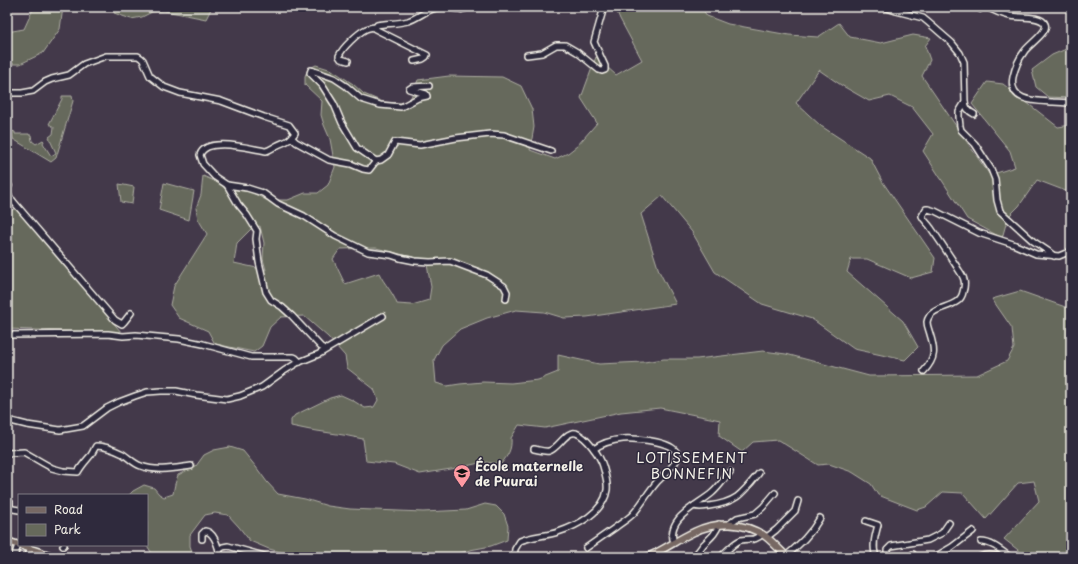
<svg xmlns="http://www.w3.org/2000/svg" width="1078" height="564" font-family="'Playpen Sans',sans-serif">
	<rect width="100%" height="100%" fill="#43394a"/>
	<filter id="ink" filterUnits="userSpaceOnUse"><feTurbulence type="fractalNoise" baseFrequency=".025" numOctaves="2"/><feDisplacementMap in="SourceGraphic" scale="8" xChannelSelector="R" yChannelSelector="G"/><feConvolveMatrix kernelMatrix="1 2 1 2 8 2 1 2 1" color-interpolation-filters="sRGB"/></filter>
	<g filter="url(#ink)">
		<g fill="#66695b" stroke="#adada2" fill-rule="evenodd">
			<polygon points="34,7 63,7 60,29 43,53 20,64 7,64 7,32 24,29"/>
			<polygon points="114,7 212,7 206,19 181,14 164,11 152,12 142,17 131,19 114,13"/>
			<path d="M615,7H701L707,16L728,24L789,35L818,37L839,23L850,37L881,43L913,35L931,38L925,46L930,60L922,76L982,164L990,175L1015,167L1010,151L972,104L987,82L1003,84L1058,127L1071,125V193L1037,180L1019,206L1008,217L1002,238L967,219L923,151L933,134L912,107L890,96L869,101L841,85L819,70L796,103L821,126L870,158L882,181L935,258L933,272L911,278L867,259H851L847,272L903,321L918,347L905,360L854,349L812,319L762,304L715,272L692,232L662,196L641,214L659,271L676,304L587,317L564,318L544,312L516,310L487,318L460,329L442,345L434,360L436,383L447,386L460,384L483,382L511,383L538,380L558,372V355L599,364L644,362L664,359H697L763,351L786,354L869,376L977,375L1007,361L1014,348L1012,328L992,299L1020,291L1071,309V557H1027L1004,539L1039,501L1034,481L1018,483L986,519L963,493L943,492L926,507L917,510L878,495L871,484L852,472L829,464L818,465L778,440L753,442L742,452L719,436L720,420L660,408L621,412L545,428L519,425L511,438C512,450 508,455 501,464L484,462L457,468L420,474L394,464L366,461L363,439C339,433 315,432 291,426V420L295,415L330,398L341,395L352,400L365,408L374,407L378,400L374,389L347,368L345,356L328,337L304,316L281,317L270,327L262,346L254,352L215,344L208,331L179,318L170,305L174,286L207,234L198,219L196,208L201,195L203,176L233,189L251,192L266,200H288L305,193H318L328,185L335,167L330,139L324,125L321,115L322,101L305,85V76L308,69L316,65L332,70L353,84L364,94L383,102L402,103L409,102L418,80L449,76L502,77L521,86L532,109L534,127L530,150L555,159L568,153L577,146L597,123L581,98L596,57L616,75L642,60L620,19ZM260,226L264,243L263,259L266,270L234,263L237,243L251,229ZM376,248C393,252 409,257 426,259L431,287L429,300L412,305L397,304C393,292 384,284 379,273L345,284L333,259L340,249Z"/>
			<polygon points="1071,47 1071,98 1048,97 1036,87 1032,70 1052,55"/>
			<polygon points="62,96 72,96 73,101 56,158 51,162 13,139 12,131 15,132 15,134 29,134 29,135 31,135 32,141 36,144 43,140 44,141 43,143 51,156 56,153 50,140 50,139 49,137 53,134 54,127 49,124 62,99"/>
			<polygon points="164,183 194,191 189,220 159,210"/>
			<polygon points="119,184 134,187 132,204 121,202"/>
			<polygon points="16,209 122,333 7,329 7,211"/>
			<polygon points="230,447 243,451 256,467 267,482 278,494 305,499 328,506 350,509 423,512 466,510 485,504 496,506 504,514 508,526 507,540 491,546 470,550 448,557 332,557 292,555 269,549 250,541 239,527 228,515 215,513 205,515 190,535 190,546 194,557 154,557 148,547 145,545 147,545 147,495 129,495 133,491 144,485 154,488 159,494 164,497 173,494 175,484 178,475 196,466 204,455 214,450"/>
		</g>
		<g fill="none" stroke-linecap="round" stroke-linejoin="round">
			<g stroke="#f4f1e8" stroke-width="8">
				<g id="minor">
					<path d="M884,7L896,11L923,18L929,23L952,43L960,53L964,62L965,102C966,108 968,111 974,114"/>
					<polyline points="977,7 980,9"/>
					<path d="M987,7C994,11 1002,14 1010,16C1019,18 1041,15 1045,24C1049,32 1028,45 1024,52C1018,60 1015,68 1013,77C1008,102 1036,101 1053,102C1059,102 1065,103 1071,103"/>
					<polyline points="527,55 542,53 556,45 565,45 577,52 599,70 602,71 605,70 605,66 594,42 604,7"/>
					<path d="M348,61L341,59L339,56C342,48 358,33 366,29C369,28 372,27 375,27"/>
					<path d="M414,61L423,59L426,57L427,55L375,29L377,25C387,23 397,24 408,21C418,18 426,10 436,8C441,7 447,7 452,8C459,9 463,11 469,7"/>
					<path d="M7,93H22L33,91L45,82L52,79L69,75L84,64L106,56H138L141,58L143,60L150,76L164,87L180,93L221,101L264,117L289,125L295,133C288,143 285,141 276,146C272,148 270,150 266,151C252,149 206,136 200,155L203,164L215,177L227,185L238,204L247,215L257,231L256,239L259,262L266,292L271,300L282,307L292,316L321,347L326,349"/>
					<polyline points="965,102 959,112 959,117 960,126 961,130 975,144 991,169 995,179 997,200 1000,211 1033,241 1048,251 1054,256"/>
					<polyline points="292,138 296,142 329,160 351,164 363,169 369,170 376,161 381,160 388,155 395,142 420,145 456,138 490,134 504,135 551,151"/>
					<polyline points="376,161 357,148 342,123 334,104 322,85 310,73 311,70 334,78 346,86 361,99 380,105 401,107 418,98 427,96 426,94 409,89 412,87 429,86"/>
					<polyline points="7,185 9,186"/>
					<polyline points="227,185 247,188 263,193 278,204 304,216 335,236 368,252 391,255 400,258 415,261 430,262 450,261 487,275 504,286 507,292 506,299"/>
					<polyline points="7,194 115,320 122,324 124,322 131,313"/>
					<polyline points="7,204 13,201"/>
					<polyline points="7,335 108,334 123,336 136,335 179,339 203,344 251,357 294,357 296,358 300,362"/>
					<path d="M924,371C936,358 935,350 930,334C929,330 927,326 927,322C930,304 960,310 963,292C964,289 965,284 964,280C963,275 959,271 957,267C948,253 940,241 931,228C928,223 924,221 922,216L926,209H928L935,211L979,233L1013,244L1036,254L1059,256L1071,251"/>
					<polyline points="7,420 27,425 60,430 83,426 107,408 119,402 135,396 147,392 161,391 176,391 196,395 227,399 240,396 262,387 284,371 297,363 319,354 383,316"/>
					<path d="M7,453L24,452L43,463L52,468L63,471L78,472C82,465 86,461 91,455C93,452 94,449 96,446C105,446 115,450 123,454C129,458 134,464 141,466C157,472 175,468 191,466"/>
					<polyline points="7,500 10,502 10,508"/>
					<path d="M694,506C699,508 703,507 709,506C737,502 742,494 759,473"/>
					<polyline points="7,508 19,510"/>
					<path d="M866,521L878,525C875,536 872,546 876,557"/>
					<polyline points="729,524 737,518 755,514 763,507 775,493"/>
					<polyline points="767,537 776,530 795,511 798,501"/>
					<path d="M202,539V534L205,531C215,532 218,548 221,557"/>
					<path d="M981,542C992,542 1002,551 1010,557"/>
					<path d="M674,543C665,518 697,506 712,493C719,487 724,479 730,472"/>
					<polyline points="63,546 64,545"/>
					<path d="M586,548C596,541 606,534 616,527C621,523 628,519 633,514C642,504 648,492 657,482C662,477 675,465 677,459C683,441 634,438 623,439C613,440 602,443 594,449"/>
					<polyline points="219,550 223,547 228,546 268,557"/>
					<polyline points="913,554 914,557"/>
					<path d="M695,555C698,552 701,548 703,545C710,538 716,534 719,524"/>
					<path d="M786,556C800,544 811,534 820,518"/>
					<polyline points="14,557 18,545"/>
					<polyline points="28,557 30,549"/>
					<path d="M514,557L515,549L520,541C532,536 546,536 558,532C577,526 604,512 607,490C608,482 605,473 603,466C600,456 587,437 576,433C566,430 559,448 549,451C545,452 539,450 534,449"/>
					<path d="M721,557C725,552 735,542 741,540C750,538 755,542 762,534"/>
					<polyline points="887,557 887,550 891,546 928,540 942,533 949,523"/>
					<polyline points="935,557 952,547 973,531"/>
				</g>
			</g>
			<g stroke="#f4f1e8" stroke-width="9">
				<g id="major">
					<polyline points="7,541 55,557"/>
					<path d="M647,557C664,550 678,539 694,532C716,521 744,522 765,536C773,542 780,550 787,557"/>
					<path d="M981,557C987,555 992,555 998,557"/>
				</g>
			</g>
			<use href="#minor" stroke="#2f2a3d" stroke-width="5"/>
			<use href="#major" stroke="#776864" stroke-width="6"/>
		</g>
	</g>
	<defs>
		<g id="school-pin" transform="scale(0.9)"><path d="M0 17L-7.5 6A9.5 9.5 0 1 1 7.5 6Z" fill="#ff9aa2" stroke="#2f2a3d"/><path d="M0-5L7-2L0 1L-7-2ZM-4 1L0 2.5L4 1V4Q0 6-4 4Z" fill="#111"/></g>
	</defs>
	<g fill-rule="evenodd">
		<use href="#school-pin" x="462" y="473"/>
	</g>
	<g text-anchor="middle" stroke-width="3" stroke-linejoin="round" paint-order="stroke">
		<g font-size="13" font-weight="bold" fill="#f4f1e8" stroke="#2f2a3d" text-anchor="start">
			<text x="475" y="471">École maternelle<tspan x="475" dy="15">de Puurai</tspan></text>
		</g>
		<g font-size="14" letter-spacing="1" fill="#f4f1e8" stroke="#2f2a3d">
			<text x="692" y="463">LOTISSEMENT<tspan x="692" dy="16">BONNEFIN</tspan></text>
		</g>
	</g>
	<rect width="1078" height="564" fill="none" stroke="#2f2a3d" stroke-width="24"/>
	<rect x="12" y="12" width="1054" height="540" fill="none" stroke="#f4f1e8" stroke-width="1.5" filter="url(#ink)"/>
	<rect x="18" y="494" width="130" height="52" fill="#2f2a3d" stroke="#7e7a81"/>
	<rect x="26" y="507" width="20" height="6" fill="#776864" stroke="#7e7a81"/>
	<text x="54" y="514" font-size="12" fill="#f4f1e8">Road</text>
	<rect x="26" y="524" width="20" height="12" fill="#66695b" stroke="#7e7a81"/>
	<text x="54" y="534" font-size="12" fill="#f4f1e8">Park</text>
</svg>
